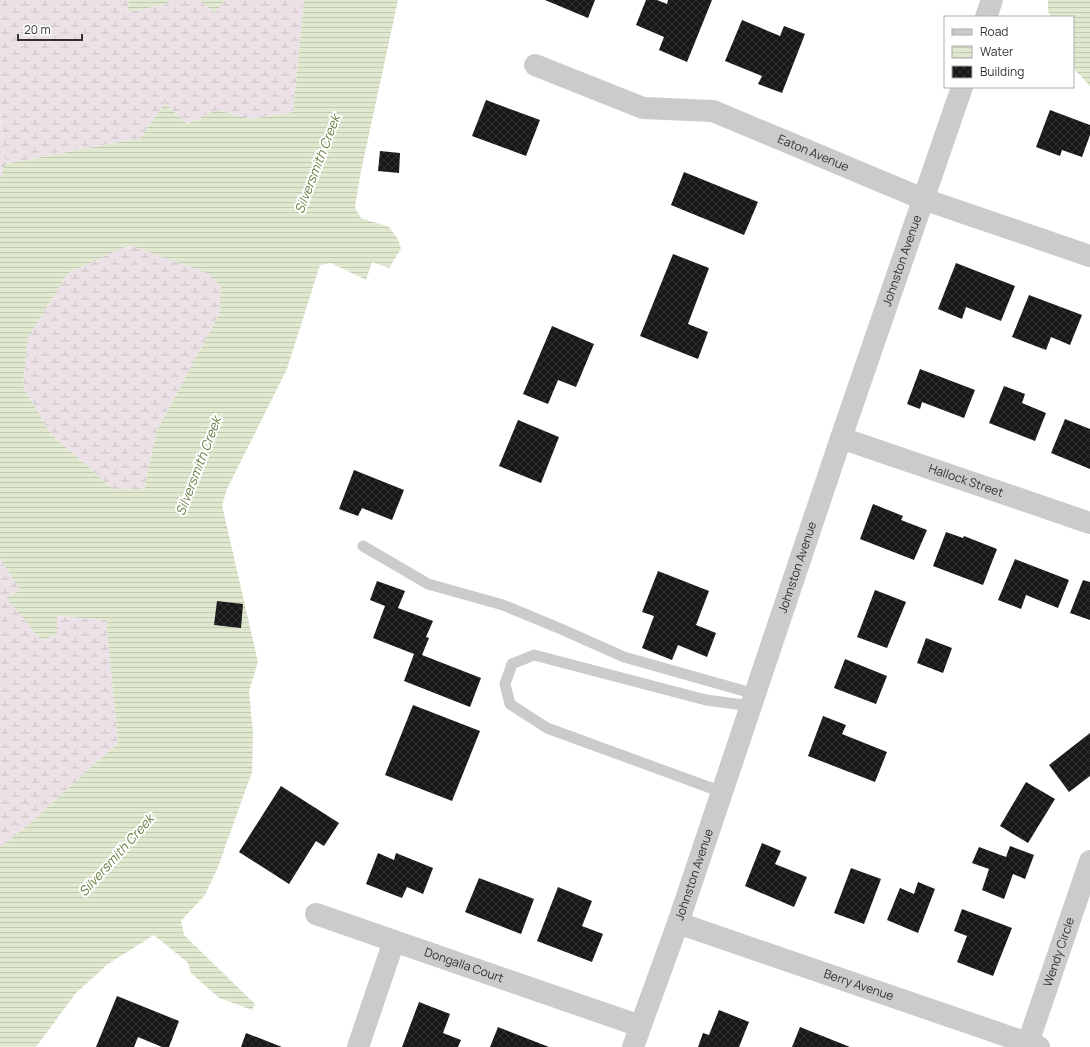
<svg xmlns="http://www.w3.org/2000/svg" width="1090" height="1047" font-family="Manrope,sans-serif">
	<defs>
		<pattern id="forest-firs" width="22" height="20" patternUnits="userSpaceOnUse"><rect width="22" height="20" fill="#ece1e7"/><path d="M5 1l3.5 6h-7zM16 11l3.5 6h-7z" fill="#cbc2c7"/></pattern>
		<pattern id="wetland-marsh" width="20" height="14" patternUnits="userSpaceOnUse"><rect width="20" height="14" fill="#ece1e7"/><path d="M1 5h8M5 5V1M11 12h8M15 12V8" fill="none" stroke="#cbc2c7"/></pattern>
		<pattern id="water-rules" width="6" height="5" patternUnits="userSpaceOnUse"><rect width="6" height="5" fill="#e0e9d0"/><path d="M0 2.5h6" fill="none" stroke="#c1c8b3"/></pattern>
		<pattern id="building-cross-hatch" width="8" height="8" patternUnits="userSpaceOnUse"><rect width="8" height="8" fill="#181818"/><path d="M0 0l8 8M0 8l8-8" fill="none" stroke="#313131"/></pattern>
	</defs>
	<rect width="100%" height="100%" fill="#fff"/>
	<polygon fill="url(#forest-firs)" points="0,105 5,164 0,179"/>
	<g fill="url(#wetland-marsh)">
		<polygon points="0,0 129,0 127,12 164,5 172,0 199,0 215,13 225,0 304,0 293,112 251,119 217,110 187,124 165,103 140,138 5,164 0,105"/>
		<polygon points="129,244 211,274 221,287 219,314 157,430 144,489 113,489 50,433 23,386 28,338 68,273"/>
		<polygon points="0,559 20,590 6,598 57,616 106,620 118,743 14,837 0,847"/>
	</g>
	<g fill="url(#water-rules)" fill-rule="evenodd">
		<polygon points="129,0 172,0 164,5 127,12"/>
		<polygon points="199,0 225,0 215,13"/>
		<path d="M304,0H398L360,176L355,208L361,218L389,227L398,239L401,249L389,268L372,262L366,280L331,263L320,265L287,369L227,489L222,505L258,662L249,691L253,733L252,772L218,867L205,895L181,921L184,935L255,1004L252,1010L219,998L191,973L188,963L154,935L108,964L76,993L36,1047H0V847L14,837L118,743L106,620L57,616V635L41,640L6,598L20,590L0,559V179L5,164L140,138L165,103L187,124L217,110L251,119L293,112ZM129,245L210,274L221,287L219,314L157,430L144,489H113L50,433L23,386L28,338L68,273Z"/>
		<polygon points="1048,0 1090,0 1090,86 1073,68 1073,17 1051,17 1048,11"/>
	</g>
	<g fill="url(#building-cross-hatch)">
		<polygon points="545,0 595,0 588,18"/>
		<polygon points="646,0 657,0 667,4 668,0 712,0 687,62 659,50 664,37 636,25"/>
		<polygon points="742,20 780,36 784,26 805,34 782,93 758,84 762,76 725,61"/>
		<polygon points="486,100 540,120 526,156 472,136"/>
		<polygon points="1050,110 1090,125 1090,135 1082,157 1062,150 1060,156 1036,147"/>
		<polygon points="380,151 400,153 399,173 378,171"/>
		<polygon points="684,172 758,202 744,235 671,205"/>
		<polygon points="673,254 709,268 688,324 708,332 698,359 640,336"/>
		<polygon points="956,263 1015,286 1001,321 966,307 962,319 938,309"/>
		<polygon points="1029,295 1082,315 1070,345 1051,337 1046,350 1012,337"/>
		<polygon points="552,326 594,344 576,387 558,380 548,404 523,394"/>
		<polygon points="920,369 975,390 964,418 922,402 920,409 907,404"/>
		<polygon points="1004,386 1025,394 1022,403 1046,413 1035,441 989,423"/>
		<polygon points="1065,419 1090,429 1090,469 1051,453"/>
		<polygon points="518,420 559,437 541,483 499,466"/>
		<polygon points="354,470 404,490 392,520 362,508 358,516 339,509"/>
		<polygon points="873,504 903,516 901,520 927,530 914,560 860,539"/>
		<polygon points="946,532 963,538 964,536 997,549 983,585 933,566"/>
		<polygon points="1015,559 1069,580 1058,608 1026,595 1021,609 998,600"/>
		<polygon points="658,571 709,591 696,625 716,633 707,657 678,645 672,660 642,648 654,616 642,612"/>
		<polygon points="1083,580 1090,582 1090,620 1070,613"/>
		<polygon points="377,581 405,591 398,608 433,621 426,637 429,638 422,655 481,678 470,707 404,681 414,654 373,638 385,606 370,600"/>
		<polygon points="875,590 906,602 887,648 857,637"/>
		<polygon points="217,601 243,604 241,628 214,625"/>
		<polygon points="926,638 952,648 943,673 917,663"/>
		<polygon points="845,659 887,676 876,704 834,688"/>
		<polygon points="413,705 480,731 452,801 385,775"/>
		<polygon points="823,716 846,725 842,734 887,752 875,782 808,756"/>
		<polygon points="1090,733 1090,776 1069,792 1049,765"/>
		<polygon points="1026,782 1055,799 1028,843 1000,826"/>
		<polygon points="281,786 339,823 324,846 316,841 289,884 239,852"/>
		<polygon points="762,843 781,851 775,864 807,877 794,907 745,886"/>
		<polygon points="1010,846 1034,855 1025,879 1013,874 1004,899 982,890 989,869 972,863 979,847 1006,857"/>
		<polygon points="378,853 394,860 396,853 433,868 423,894 407,887 402,898 366,884"/>
		<polygon points="851,868 881,879 864,924 834,913"/>
		<polygon points="479,878 534,899 521,934 465,912"/>
		<polygon points="918,882 935,889 918,933 887,920 900,888 914,894"/>
		<polygon points="558,887 592,901 582,926 603,934 592,962 537,941"/>
		<polygon points="962,909 1012,928 993,976 957,962 967,936 954,931"/>
		<polygon points="117,996 179,1021 169,1047 162,1047 138,1037 134,1047 96,1047"/>
		<polygon points="419,1002 450,1014 443,1033 461,1040 458,1047 402,1047"/>
		<polygon points="719,1010 749,1022 739,1047 698,1047 703,1033 709,1035"/>
		<polygon points="498,1027 549,1047 490,1047"/>
		<polygon points="800,1027 850,1047 792,1047"/>
		<polygon points="246,1033 282,1047 241,1047"/>
	</g>
	<g fill="none" stroke-linecap="round" stroke-linejoin="round">
		<g stroke="#cbcbcb" stroke-width="11">
			<polyline points="363,546 428,584 503,605 561,629 624,657 755,694"/>
			<polyline points="722,792 547,728 510,704 505,684 512,664 534,655 706,700 751,706"/>
		</g>
		<g stroke="#cbcbcb" stroke-width="22">
			<polyline points="986,17 992,0"/>
			<path id="s1" d="M535,65L643,108L713,111L923,199L1090,256"/>
			<path id="s2" d="M841,438L1090,523"/>
			<polyline points="316,914 394,941"/>
			<path id="s3" d="M678,923L1039,1047"/>
			<path id="s4" d="M1028,1043L1090,861"/>
			<path id="s5" d="M358,1047L394,941L640,1026"/>
			<path id="s6" d="M633,1047L678,923L841,438L962,87"/>
		</g>
	</g>
	<g text-anchor="middle" stroke-width="4" stroke-linejoin="round" paint-order="stroke">
		<g font-size="12" fill="#313131" stroke="#fff">
			<text dy="4" stroke="none"><textPath href="#s1" startOffset="295">Eaton Avenue</textPath></text>
			<text dy="4" stroke="none"><textPath href="#s6" startOffset="831">Johnston Avenue</textPath></text>
			<text dy="4" stroke="none"><textPath href="#s2" startOffset="132">Hallock Street</textPath></text>
			<text dy="4" stroke="none"><textPath href="#s6" startOffset="507">Johnston Avenue</textPath></text>
			<text dy="4" stroke="none"><textPath href="#s6" startOffset="183">Johnston Avenue</textPath></text>
			<text dy="4" stroke="none"><textPath href="#s4" startOffset="96">Wendy Circle</textPath></text>
			<text dy="4" stroke="none"><textPath href="#s5" startOffset="186">Dongalla Court</textPath></text>
			<text dy="4" stroke="none"><textPath href="#s3" startOffset="191">Berry Avenue</textPath></text>
		</g>
		<g font-size="13" font-style="italic" fill="#697e42" stroke="#fff">
			<text transform="translate(317 164) rotate(-69)" y="5">Silversmith Creek</text>
			<text transform="translate(198 466) rotate(-69)" y="5">Silversmith Creek</text>
			<text transform="translate(116 855) rotate(-48)" y="5">Silversmith Creek</text>
		</g>
	</g>
	<rect x="944" y="16" width="130" height="72" fill="#ffffff" stroke="#adadad"/>
	<rect x="952" y="29" width="20" height="6" fill="#cbcbcb" stroke="#adadad"/>
	<text x="980" y="36" font-size="12" fill="#313131">Road</text>
	<rect x="952" y="46" width="20" height="12" fill="url(#water-rules)" stroke="#adadad"/>
	<text x="980" y="56" font-size="12" fill="#313131">Water</text>
	<rect x="952" y="66" width="20" height="12" fill="url(#building-cross-hatch)" stroke="#adadad"/>
	<text x="980" y="76" font-size="12" fill="#313131">Building</text>
	<path d="M18 34v6h64v-6" fill="none" stroke="#313131" stroke-width="2"/>
	<text x="24" y="34" font-size="12" fill="#313131" stroke="#ffffff" stroke-width="3" paint-order="stroke">20 m</text>
</svg>
